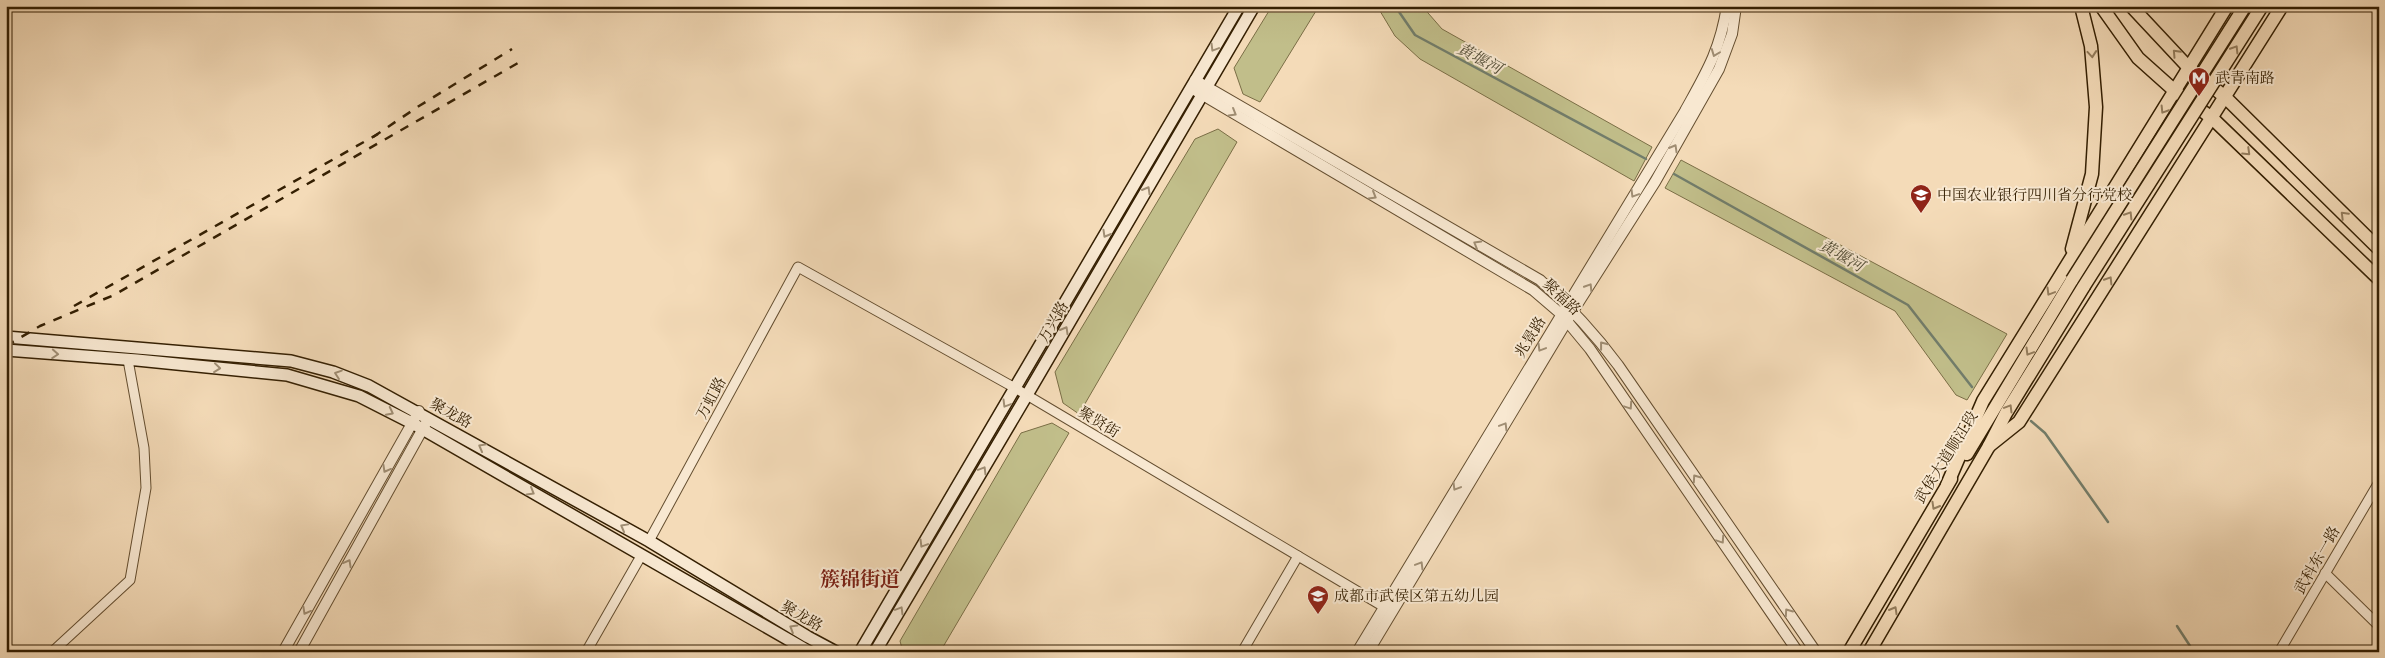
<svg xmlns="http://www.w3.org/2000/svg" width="2385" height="658" font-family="'IM FELL English','Noto Serif SC',serif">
	<rect width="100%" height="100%" fill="#f4dbb8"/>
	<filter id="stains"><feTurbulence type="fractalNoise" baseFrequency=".004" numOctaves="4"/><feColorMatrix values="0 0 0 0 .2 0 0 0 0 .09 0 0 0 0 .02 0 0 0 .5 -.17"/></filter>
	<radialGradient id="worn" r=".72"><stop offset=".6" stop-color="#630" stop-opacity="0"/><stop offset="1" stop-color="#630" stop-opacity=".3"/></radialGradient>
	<g fill="#c1be8a" stroke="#7a6e46">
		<polygon points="1272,6 1319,6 1260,102 1243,94 1234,68"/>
		<polygon points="1377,6 1422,6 1442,29 1652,147 1634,181 1420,59 1395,36"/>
		<polygon points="1218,129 1237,142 1079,414 1063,403 1055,372 1195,139"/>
		<polygon points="1681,160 2007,334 1967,400 1956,395 1895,311 1665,188"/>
		<polygon points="1052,423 1069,433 940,652 903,652 900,641 1021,433"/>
	</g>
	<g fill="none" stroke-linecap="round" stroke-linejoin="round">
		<g stroke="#727d6b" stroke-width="2.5">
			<polyline points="1395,6 1415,35 1646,159"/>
			<polyline points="1674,174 1908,305 1972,387"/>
			<polyline points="2031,421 2045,433 2108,522"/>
			<polyline points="2177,626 2194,652"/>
		</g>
		<g stroke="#644e30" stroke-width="11">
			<g id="minor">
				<polyline points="649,541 798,267 1015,388 1384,607"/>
				<polyline points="2325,573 2379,626"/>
				<polyline points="52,652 130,580 146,488 144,448 128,360"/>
				<polyline points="586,652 641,556"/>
				<polyline points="1242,652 1298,556"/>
				<polyline points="2279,652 2379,482"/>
			</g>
		</g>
		<g stroke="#644e30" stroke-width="12">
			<g id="tertiary">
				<path d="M1195,80L1540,280C1569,306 1595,334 1618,365L1816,652"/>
				<polyline points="1191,88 1533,290 1561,314 1590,349 1798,652"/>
				<polyline points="283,652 419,411"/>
				<polyline points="299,652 426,423"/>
				<path d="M1357,652L1685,111C1706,73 1720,51 1727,6"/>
				<polyline points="1368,652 1573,311 1655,182 1719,69 1732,34 1736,6"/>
			</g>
		</g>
		<g stroke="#341f02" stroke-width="14">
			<g id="secondary">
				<polyline points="6,337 291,361 333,372 369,386 649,541 808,637 836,652"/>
				<polyline points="6,350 137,360 287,375 359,396 412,423 810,652"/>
				<polyline points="860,652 1239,6"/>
				<polyline points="875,652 1027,395 1254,6"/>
			</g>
		</g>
		<g stroke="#341f02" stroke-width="15">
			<g id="primary">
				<polyline points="2101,6 2138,58 2176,92 2212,118 2379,279"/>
				<polyline points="2131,6 2189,68 2225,97 2379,249"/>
				<polyline points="2072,249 2092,174 2096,107 2091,46 2081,6"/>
				<polyline points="1989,446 2019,422 2282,6"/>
				<polyline points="1967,454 2072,280"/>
				<polyline points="1947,485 1983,401 2227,6"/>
				<polyline points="1849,652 1951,479"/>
				<polyline points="1869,652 1989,446 2006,413 2084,286"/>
			</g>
		</g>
		<use href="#minor" stroke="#f8e8d1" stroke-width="9"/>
		<use href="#tertiary" stroke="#f8e8d1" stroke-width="10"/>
		<use href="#secondary" stroke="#f8e8d1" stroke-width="11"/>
		<use href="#primary" stroke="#f4dbb8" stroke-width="12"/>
		<g stroke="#341f02" stroke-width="2.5" stroke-dasharray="9 9" stroke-linecap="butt">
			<polyline points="373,137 419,106 512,49"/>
			<polyline points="74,306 378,134"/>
			<polyline points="6,346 40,326 114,295 518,63"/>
		</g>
		<g stroke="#341f02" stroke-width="15" stroke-linecap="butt">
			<g id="primary-bridge">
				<polyline points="2072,280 2245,6"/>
				<polyline points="2084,286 2262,6"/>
			</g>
		</g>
		<use href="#primary-bridge" stroke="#f4dbb8" stroke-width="12"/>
	</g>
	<defs><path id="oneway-chevron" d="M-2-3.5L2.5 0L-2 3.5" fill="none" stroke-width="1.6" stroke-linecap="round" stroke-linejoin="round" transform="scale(1.25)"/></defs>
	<g stroke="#a08e74">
		<use href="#oneway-chevron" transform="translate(1214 48) rotate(121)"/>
		<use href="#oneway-chevron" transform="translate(1715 53) rotate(111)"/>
		<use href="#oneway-chevron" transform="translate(1233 113) rotate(30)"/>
		<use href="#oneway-chevron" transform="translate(1674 148) rotate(-60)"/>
		<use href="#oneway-chevron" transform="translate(1147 190) rotate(-60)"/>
		<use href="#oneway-chevron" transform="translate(1634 194) rotate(121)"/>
		<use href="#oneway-chevron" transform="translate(1373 196) rotate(30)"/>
		<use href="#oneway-chevron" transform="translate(1106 234) rotate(120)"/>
		<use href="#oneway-chevron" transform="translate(1477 244) rotate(-150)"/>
		<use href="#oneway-chevron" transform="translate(1589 287) rotate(-58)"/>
		<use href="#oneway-chevron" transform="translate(1065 330) rotate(-60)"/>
		<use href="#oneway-chevron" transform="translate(1603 345) rotate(-128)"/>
		<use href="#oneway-chevron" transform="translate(1541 348) rotate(121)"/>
		<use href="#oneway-chevron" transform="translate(55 354) rotate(4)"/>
		<use href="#oneway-chevron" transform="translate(217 368) rotate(6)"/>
		<use href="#oneway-chevron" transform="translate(338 374) rotate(-161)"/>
		<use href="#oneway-chevron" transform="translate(1006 404) rotate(121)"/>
		<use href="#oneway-chevron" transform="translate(1629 406) rotate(56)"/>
		<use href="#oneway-chevron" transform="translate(390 412) rotate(27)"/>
		<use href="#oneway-chevron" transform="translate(1504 426) rotate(-59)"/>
		<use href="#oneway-chevron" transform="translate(482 447) rotate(-151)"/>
		<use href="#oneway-chevron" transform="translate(386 469) rotate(119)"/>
		<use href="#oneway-chevron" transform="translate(983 470) rotate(-59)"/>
		<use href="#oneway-chevron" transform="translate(1696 478) rotate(-125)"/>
		<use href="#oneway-chevron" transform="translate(1456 487) rotate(121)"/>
		<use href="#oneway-chevron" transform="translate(531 492) rotate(30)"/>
		<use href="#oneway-chevron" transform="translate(624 527) rotate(-151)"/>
		<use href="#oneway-chevron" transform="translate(1721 540) rotate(56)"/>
		<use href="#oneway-chevron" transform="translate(923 544) rotate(121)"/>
		<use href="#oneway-chevron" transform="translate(348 563) rotate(-61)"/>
		<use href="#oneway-chevron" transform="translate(1420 565) rotate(-59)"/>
		<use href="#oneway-chevron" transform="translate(900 610) rotate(-59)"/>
		<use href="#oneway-chevron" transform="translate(306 611) rotate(119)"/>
		<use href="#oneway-chevron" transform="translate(1788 612) rotate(-125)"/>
		<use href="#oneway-chevron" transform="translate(793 628) rotate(-149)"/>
	</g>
	<g stroke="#947d5d">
		<use href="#oneway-chevron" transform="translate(2235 49) rotate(-58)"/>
		<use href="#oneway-chevron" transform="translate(2176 53) rotate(-133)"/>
		<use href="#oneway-chevron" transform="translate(2092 54) rotate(85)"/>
		<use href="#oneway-chevron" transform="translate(2164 110) rotate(122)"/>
		<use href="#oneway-chevron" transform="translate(2247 152) rotate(44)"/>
		<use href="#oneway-chevron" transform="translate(2129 215) rotate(-58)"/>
		<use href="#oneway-chevron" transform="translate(2344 215) rotate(-135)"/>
		<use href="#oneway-chevron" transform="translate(2109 280) rotate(-58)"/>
		<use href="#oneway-chevron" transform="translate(2050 292) rotate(121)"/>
		<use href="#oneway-chevron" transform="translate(2029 352) rotate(121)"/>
		<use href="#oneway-chevron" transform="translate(2009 408) rotate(-59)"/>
		<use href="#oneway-chevron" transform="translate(1935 506) rotate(120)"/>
		<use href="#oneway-chevron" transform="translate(1894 610) rotate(-60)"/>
	</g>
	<defs>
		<g id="metro-pin" transform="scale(1.125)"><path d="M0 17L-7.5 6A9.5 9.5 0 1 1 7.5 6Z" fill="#8f2418" stroke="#f8e8d1"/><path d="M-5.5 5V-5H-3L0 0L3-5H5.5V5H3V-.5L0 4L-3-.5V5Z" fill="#fff"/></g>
		<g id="school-pin" transform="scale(1.125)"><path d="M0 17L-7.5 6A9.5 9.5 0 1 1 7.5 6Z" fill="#8f2418" stroke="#f8e8d1"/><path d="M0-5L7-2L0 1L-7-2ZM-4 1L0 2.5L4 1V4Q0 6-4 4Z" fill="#fff"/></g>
	</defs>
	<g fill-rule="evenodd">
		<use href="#metro-pin" x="2199" y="78"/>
		<use href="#school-pin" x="1921" y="195"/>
		<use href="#school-pin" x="1318" y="596"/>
	</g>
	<g text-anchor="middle" stroke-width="4" stroke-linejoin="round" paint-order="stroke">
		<g font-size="15" fill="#341f02" stroke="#f8e8d1" text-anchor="start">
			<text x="2215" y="83">武青南路</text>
			<text x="1937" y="200">中国农业银行四川省分行党校</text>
			<text x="1334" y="601">成都市武侯区第五幼儿园</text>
		</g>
		<g font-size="15" fill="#341f02" stroke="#f8e8d1">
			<text transform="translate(1562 297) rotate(43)" y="5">聚福路</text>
			<text transform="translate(1053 322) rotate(-60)" y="5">万兴路</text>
			<text transform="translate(1530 337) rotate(-59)" y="5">兆景路</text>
			<text transform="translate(711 398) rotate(-62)" y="5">万虹路</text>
			<text transform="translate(451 413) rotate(29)" y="5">聚龙路</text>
			<text transform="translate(1099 422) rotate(31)" y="5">聚贤街</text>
			<text transform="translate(1946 457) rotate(-58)" y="5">武侯大道顺江段</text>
			<text transform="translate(2317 560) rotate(-60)" y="5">武科东一路</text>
			<text transform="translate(802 616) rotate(30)" y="5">聚龙路</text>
		</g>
		<g font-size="16" font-style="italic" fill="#534e37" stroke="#f8e8d1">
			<text transform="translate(1480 58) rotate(28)" y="6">黄堰河</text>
			<text transform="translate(1842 255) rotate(29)" y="6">黄堰河</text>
		</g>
		<g font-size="20" font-weight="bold" fill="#7a1f14" stroke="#f8e8d1">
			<text x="860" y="586">簇锦街道</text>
		</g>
	</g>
	<rect width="2385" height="658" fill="none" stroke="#f4dbb8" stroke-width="25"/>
	<rect x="8" y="8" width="2370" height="643" fill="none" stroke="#341f02" stroke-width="2.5"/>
	<rect x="12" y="12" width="2360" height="633" fill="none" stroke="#341f02"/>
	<rect width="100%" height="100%" filter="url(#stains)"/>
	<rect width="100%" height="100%" fill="url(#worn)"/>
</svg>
